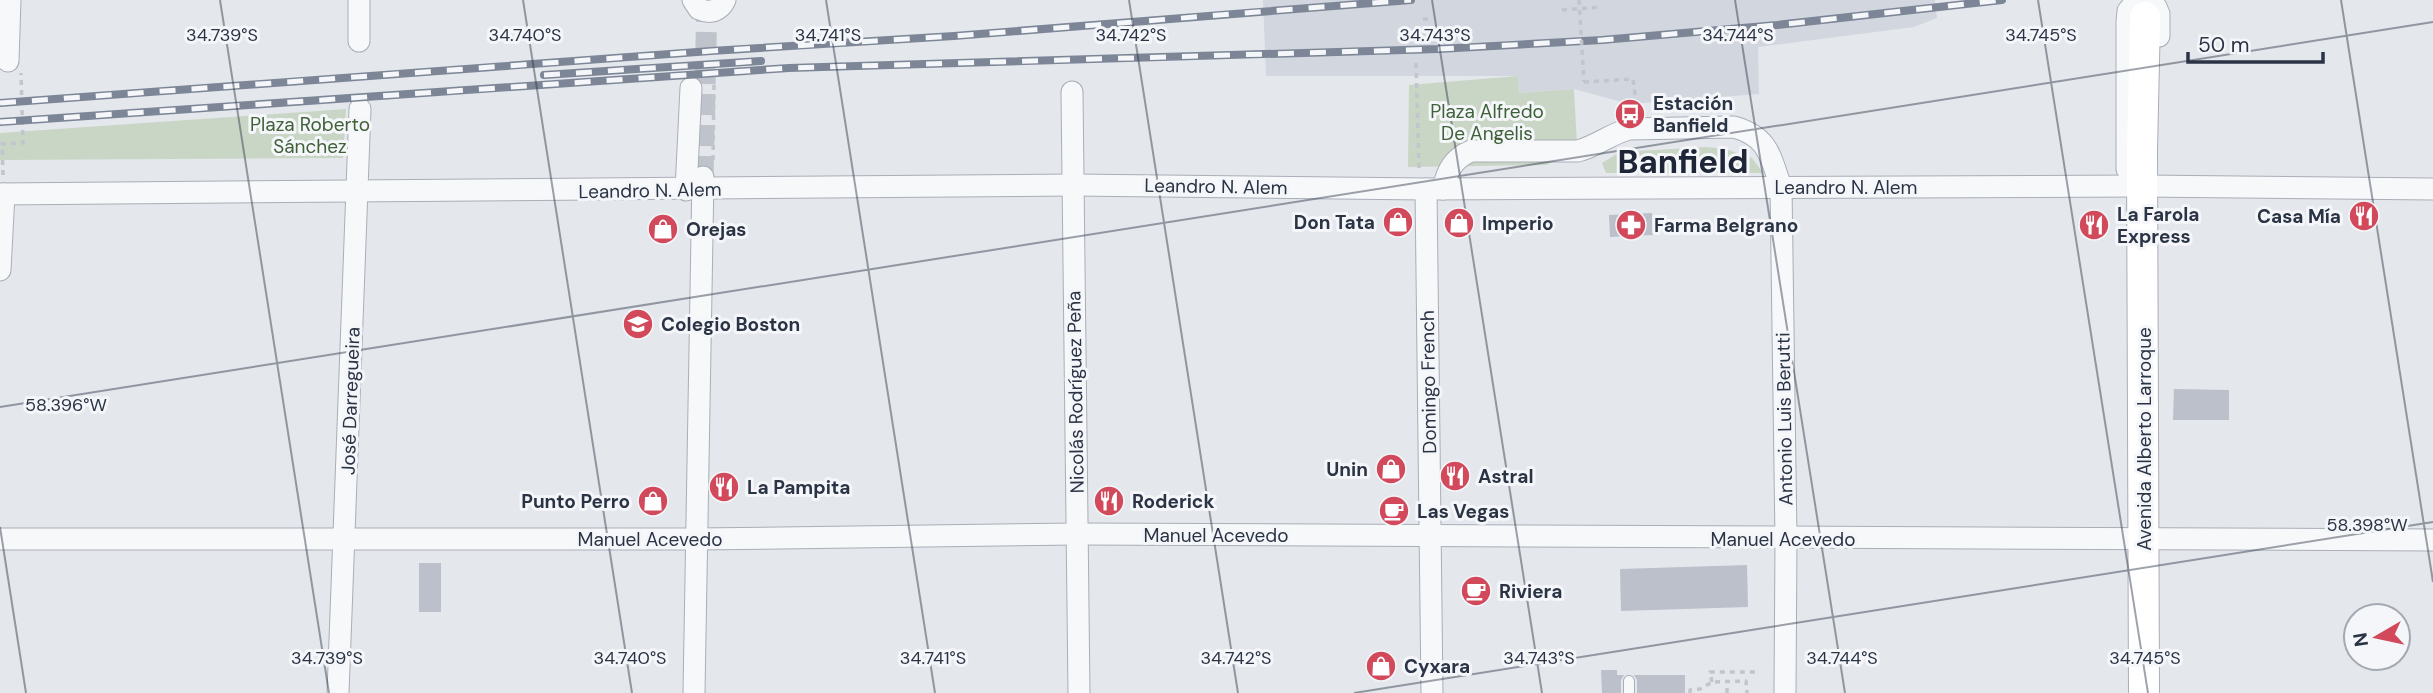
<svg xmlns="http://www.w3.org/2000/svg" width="2433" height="693" font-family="'DM Sans',sans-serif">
	<rect width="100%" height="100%" fill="#e4e7ec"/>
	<polygon fill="#d2d6de" points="1263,0 1935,0 1937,18 1914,27 1758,47 1759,94 1629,104 1574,89 1519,93 1518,76 1266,76"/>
	<g fill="#c9d6c5">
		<polygon points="1518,76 1519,93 1574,89 1577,145 1547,165 1408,167 1409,85"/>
		<polygon points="346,109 343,158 0,160 0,133"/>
		<polygon points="1707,147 1725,149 1752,158 1763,173 1606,173 1602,163 1620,152"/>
	</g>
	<g fill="#bbc0ca">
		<polygon points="1652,213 1653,235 1610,237 1609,215"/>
		<polygon points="2174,389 2229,390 2229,420 2173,420"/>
		<rect x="419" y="563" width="22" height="49"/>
		<polygon points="1747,565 1748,607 1621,611 1620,569"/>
		<polygon points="1601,670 1617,670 1617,675 1624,675 1621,680 1621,693 1602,693"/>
		<polygon points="1634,675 1685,675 1685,693 1637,693 1637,680"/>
	</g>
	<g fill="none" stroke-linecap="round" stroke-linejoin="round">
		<polyline stroke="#bfc3cb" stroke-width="21" stroke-dasharray="21 10" stroke-linecap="butt" points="703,177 707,0"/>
		<g stroke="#a9aeb7" stroke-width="12">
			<polyline id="lane" points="1629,693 1629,681"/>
		</g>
		<g stroke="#a9aeb7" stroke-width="23">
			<g id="street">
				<path d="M693,0L699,9C710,14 720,11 725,0"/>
				<polyline points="359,41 359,0"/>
				<polyline points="8,61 10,0"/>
				<polyline points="1072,92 1079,693"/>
				<polyline points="2127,169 2127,21 2128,11 2133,5 2149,3 2156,7 2159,14 2159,36"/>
				<polyline points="1426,189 1432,693"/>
				<path d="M1443,189C1447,170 1454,158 1471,151H1578C1597,146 1610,134 1629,129L1734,127C1769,137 1770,156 1781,187L1786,539L1785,693"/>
				<polyline points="686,190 691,88"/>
				<polyline points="0,194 1073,185 1426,189 2142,186 2433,189"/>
				<polyline points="0,270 4,194"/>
				<polyline points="0,539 698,539 1077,534 2433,540"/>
				<polyline points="338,693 360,109"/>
				<polyline points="694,693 703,177"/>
			</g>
		</g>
		<g stroke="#a9aeb7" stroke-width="32">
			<polyline id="secondary" points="2144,693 2142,151 2145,17"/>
		</g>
		<g stroke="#c2c5cb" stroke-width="3.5" stroke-dasharray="5 5" stroke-linecap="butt">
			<polyline points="1562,10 1601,7"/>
			<polyline points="1423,19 1433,19"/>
			<polyline points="1416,63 1419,170"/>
			<polyline points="1584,82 1633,79 1637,109"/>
			<polyline points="1620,152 1626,172"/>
			<polyline points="713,160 714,85"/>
			<polyline points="3,175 2,144 23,143 21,73"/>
			<polyline points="1712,682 1710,672 1759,672"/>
			<polyline points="1690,693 1690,690 1700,689 1712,682 1746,681 1747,693"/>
			<polyline points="1727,693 1727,681"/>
		</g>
		<use href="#lane" stroke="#f7f8fa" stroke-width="10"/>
		<use href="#street" stroke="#f7f8fa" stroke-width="21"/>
		<use href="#secondary" stroke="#fff" stroke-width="30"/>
		<g stroke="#7d8696" stroke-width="8">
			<g id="rail">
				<polyline points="544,75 761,61"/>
				<polyline points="0,103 711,51 954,36 1411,0"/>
				<polyline points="0,122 789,68 1438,49 1602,40 1777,25 2002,0"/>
			</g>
		</g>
		<use href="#rail" stroke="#f4f6f9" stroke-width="5" stroke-dasharray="16" stroke-linecap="butt"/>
		<polyline stroke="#c2c5cb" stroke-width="3.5" stroke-dasharray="5 5" stroke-linecap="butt" points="1579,0 1584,82"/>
	</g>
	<path fill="none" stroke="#2b3445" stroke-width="2" stroke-opacity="0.45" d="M220,0L329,693M523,0L632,693M826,0L935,693M1129,0L1238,693M1432,0L1542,693M1735,0L1845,693M2038,0L2148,693M2341,0L2433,582M0,407L2433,22M0,527L26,693M1354,693L2433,522"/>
	<defs>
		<g id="bus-disc" transform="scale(1.575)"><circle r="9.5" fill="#d1495b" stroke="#f4f6f9"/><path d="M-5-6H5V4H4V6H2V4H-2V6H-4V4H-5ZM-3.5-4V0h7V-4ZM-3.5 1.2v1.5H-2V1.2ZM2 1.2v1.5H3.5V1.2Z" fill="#fff"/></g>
		<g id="restaurant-disc" transform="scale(1.575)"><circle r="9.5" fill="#d1495b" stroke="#f4f6f9"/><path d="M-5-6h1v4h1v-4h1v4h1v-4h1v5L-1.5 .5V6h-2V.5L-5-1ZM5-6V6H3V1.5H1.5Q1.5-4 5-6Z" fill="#fff"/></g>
		<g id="shop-disc" transform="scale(1.575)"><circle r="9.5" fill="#d1495b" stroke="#f4f6f9"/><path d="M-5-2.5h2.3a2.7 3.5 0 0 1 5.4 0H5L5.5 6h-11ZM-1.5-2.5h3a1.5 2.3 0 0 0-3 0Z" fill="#fff"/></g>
		<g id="pharmacy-disc" transform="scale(1.575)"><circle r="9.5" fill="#d1495b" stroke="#f4f6f9"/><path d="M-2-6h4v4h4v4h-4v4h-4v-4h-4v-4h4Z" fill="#fff"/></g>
		<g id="school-disc" transform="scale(1.575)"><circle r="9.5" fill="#d1495b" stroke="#f4f6f9"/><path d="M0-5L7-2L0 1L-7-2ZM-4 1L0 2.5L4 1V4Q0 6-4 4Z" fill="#fff"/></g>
		<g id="cafe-disc" transform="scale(1.575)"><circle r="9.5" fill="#d1495b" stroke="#f4f6f9"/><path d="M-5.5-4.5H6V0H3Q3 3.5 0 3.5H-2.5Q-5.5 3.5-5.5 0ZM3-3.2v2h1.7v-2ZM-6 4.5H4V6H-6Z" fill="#fff"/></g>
	</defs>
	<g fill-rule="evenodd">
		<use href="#bus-disc" x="1630" y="114"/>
		<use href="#restaurant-disc" x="2364" y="216"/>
		<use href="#shop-disc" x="1398" y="222"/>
		<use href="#shop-disc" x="1459" y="223"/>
		<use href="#pharmacy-disc" x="1631" y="225"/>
		<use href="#restaurant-disc" x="2094" y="225"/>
		<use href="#shop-disc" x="663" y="229"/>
		<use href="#school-disc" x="638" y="324"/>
		<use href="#shop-disc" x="1391" y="469"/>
		<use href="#restaurant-disc" x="1455" y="476"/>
		<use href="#restaurant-disc" x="724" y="487"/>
		<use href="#shop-disc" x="653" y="501"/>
		<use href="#restaurant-disc" x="1109" y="501"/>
		<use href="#cafe-disc" x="1394" y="511"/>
		<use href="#cafe-disc" x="1476" y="591"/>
		<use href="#shop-disc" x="1381" y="666"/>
	</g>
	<g text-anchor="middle" stroke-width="6" stroke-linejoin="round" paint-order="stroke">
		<g font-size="19" font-weight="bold" fill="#2b3445" stroke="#f4f6f9" text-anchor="start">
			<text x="1653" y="110">Estación<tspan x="1653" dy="22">Banfield</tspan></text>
			<text x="2117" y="221">La Farola<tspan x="2117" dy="22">Express</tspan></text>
			<text x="2341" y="223" text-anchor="end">Casa Mía</text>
			<text x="1375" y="229" text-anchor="end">Don Tata</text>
			<text x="1482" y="230">Imperio</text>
			<text x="1654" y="232">Farma Belgrano</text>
			<text x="686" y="236">Orejas</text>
			<text x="661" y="331">Colegio Boston</text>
			<text x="1368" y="476" text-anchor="end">Unin</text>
			<text x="1478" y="483">Astral</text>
			<text x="747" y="494">La Pampita</text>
			<text x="630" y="508" text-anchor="end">Punto Perro</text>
			<text x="1132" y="508">Roderick</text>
			<text x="1417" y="518">Las Vegas</text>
			<text x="1499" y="598">Riviera</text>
			<text x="1404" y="673">Cyxara</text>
		</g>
		<g font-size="19" fill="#3f6138" stroke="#f4f6f9">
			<text x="1487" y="118">Plaza Alfredo<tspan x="1487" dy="22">De Angelis</tspan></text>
			<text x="310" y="131">Plaza Roberto<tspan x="310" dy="22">Sánchez</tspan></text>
		</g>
		<g font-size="19" fill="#2b3445" stroke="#f4f6f9">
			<text transform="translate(1216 186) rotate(1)" y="7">Leandro N. Alem</text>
			<text x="1846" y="194">Leandro N. Alem</text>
			<text transform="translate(650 190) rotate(-1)" y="7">Leandro N. Alem</text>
			<text transform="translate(1428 382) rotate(-91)" y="7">Domingo French</text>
			<text transform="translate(1075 392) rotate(-91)" y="7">Nicolás Rodríguez Peña</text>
			<text transform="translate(350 401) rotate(-88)" y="7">José Darregueira</text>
			<text transform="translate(1784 419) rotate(-91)" y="7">Antonio Luis Berutti</text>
			<text transform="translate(2144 439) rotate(-90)" y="7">Avenida Alberto Larroque</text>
			<text x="1216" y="542">Manuel Acevedo</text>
			<text x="650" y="546">Manuel Acevedo</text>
			<text x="1783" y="546">Manuel Acevedo</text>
		</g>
		<g font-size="33" font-weight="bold" fill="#1d2536" stroke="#f4f6f9">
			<text x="1683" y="173">Banfield</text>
		</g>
	</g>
	<g font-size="18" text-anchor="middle" fill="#2b3445" stroke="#f4f6f9" stroke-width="6" stroke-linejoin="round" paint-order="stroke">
		<text x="222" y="41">34.739°S</text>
		<text x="525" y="41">34.740°S</text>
		<text x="828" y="41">34.741°S</text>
		<text x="1131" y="41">34.742°S</text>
		<text x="1435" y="41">34.743°S</text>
		<text x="1738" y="41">34.744°S</text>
		<text x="2041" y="41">34.745°S</text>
		<text x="66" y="411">58.396°W</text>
		<text x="2367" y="531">58.398°W</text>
		<text x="327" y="664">34.739°S</text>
		<text x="630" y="664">34.740°S</text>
		<text x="933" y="664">34.741°S</text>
		<text x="1236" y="664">34.742°S</text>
		<text x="1539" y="664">34.743°S</text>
		<text x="1842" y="664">34.744°S</text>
		<text x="2145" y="664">34.745°S</text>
	</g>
	<g transform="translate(2377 637) rotate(261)"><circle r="33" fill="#f4f6f9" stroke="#a4a8b1" stroke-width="2"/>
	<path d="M0-5L12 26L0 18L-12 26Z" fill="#d1495b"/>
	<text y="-10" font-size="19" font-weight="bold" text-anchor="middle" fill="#2b3445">N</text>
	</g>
	<path d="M2188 52v10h135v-10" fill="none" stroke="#2b3445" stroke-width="3.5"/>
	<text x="2198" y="52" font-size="21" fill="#2b3445" stroke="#f4f6f9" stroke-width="5" paint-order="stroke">50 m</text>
</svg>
